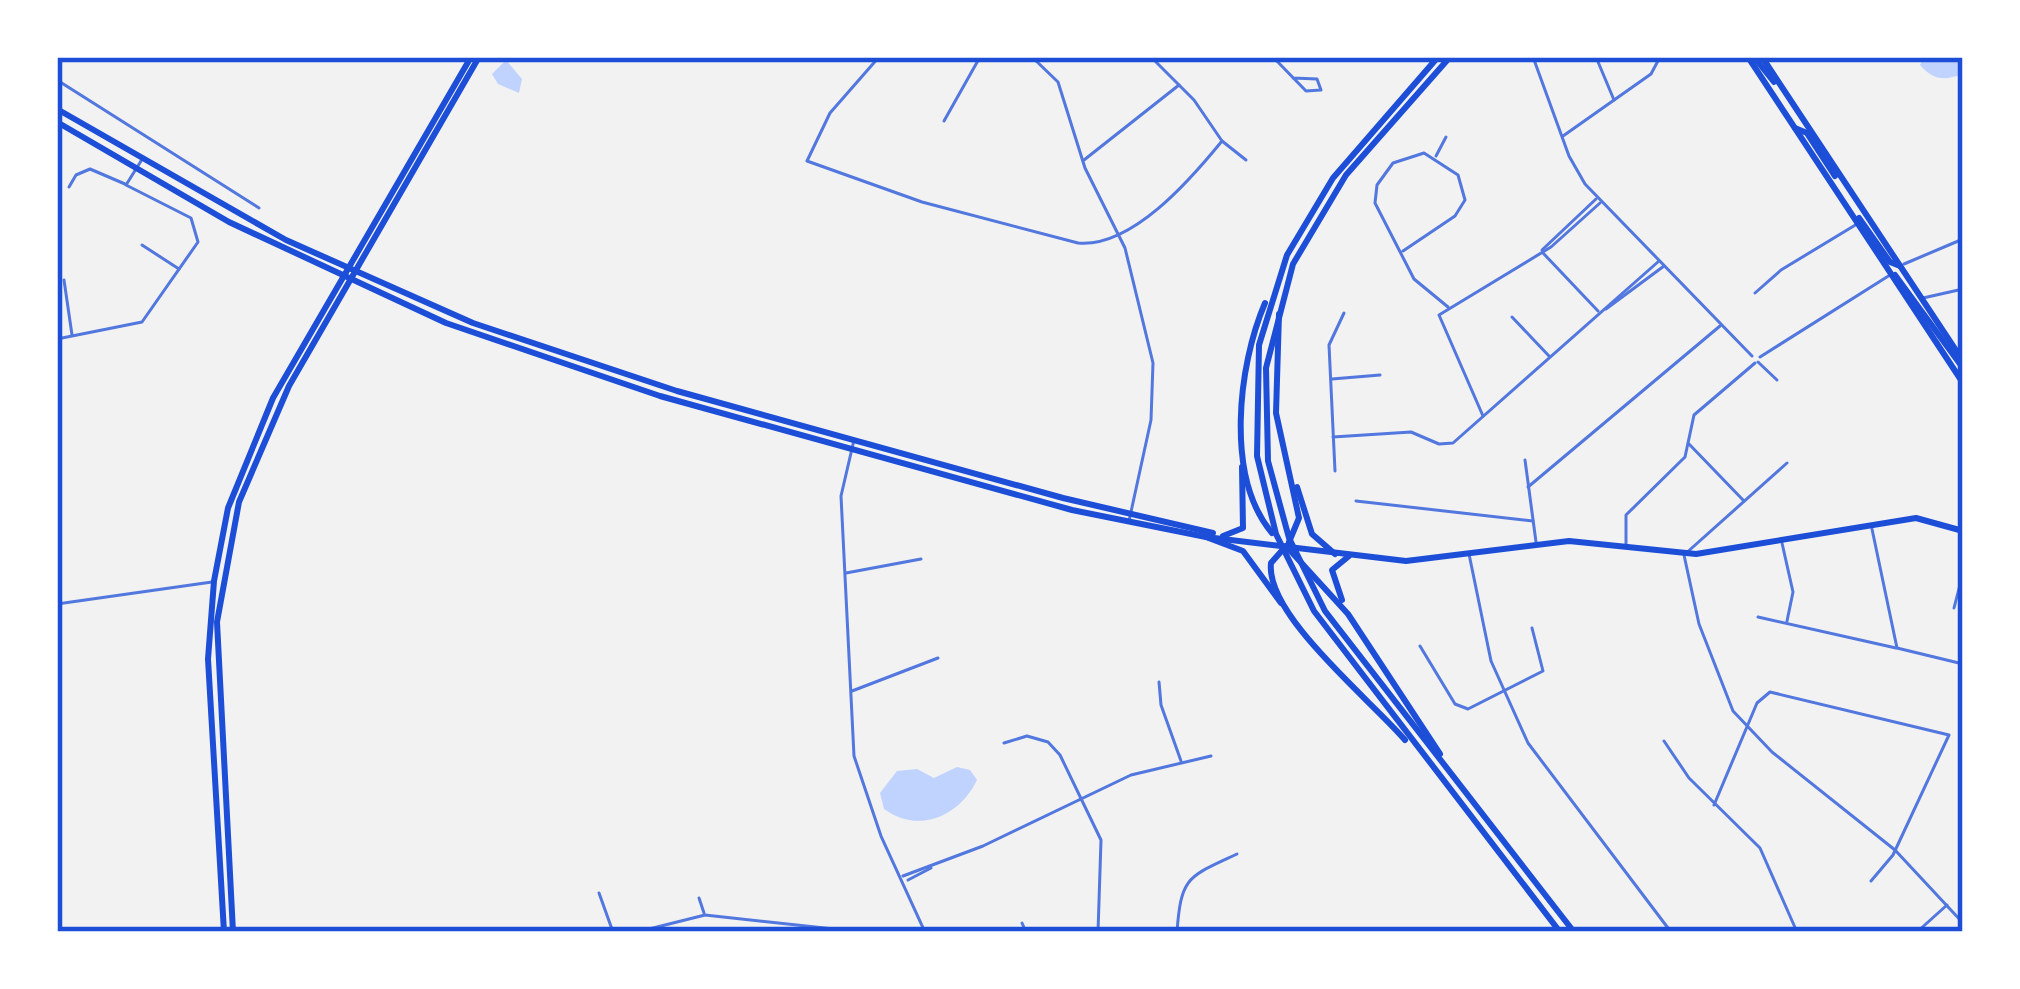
<svg xmlns="http://www.w3.org/2000/svg" width="2020" height="989" font-family="Merriweather,serif">
	<rect width="100%" height="100%" fill="#f2f2f2"/>
	<g fill="#bfd3fe">
		<path d="M1924,57H1963V74C1944,81 1933,80 1920,65Z"/>
		<polygon points="506,60 522,79 519,93 498,84 492,74"/>
		<path d="M957,767L970,770L977,780C959,817 918,834 884,809L880,793L897,771L917,769L934,778Z"/>
	</g>
	<g fill="none" stroke-linecap="round" stroke-linejoin="round">
		<g stroke="#5277de" stroke-width="3">
			<path d="M879,57L830,113L807,161L922,202L1078,243C1132,248 1191,179 1222,141"/>
			<polyline points="1032,57 1058,82 1085,168 1125,248 1153,363 1151,420 1129,521"/>
			<polyline points="1151,57 1194,100 1222,141 1246,160"/>
			<polyline points="1273,57 1306,91 1321,90 1317,79 1293,78"/>
			<polyline points="1596,57 1614,100"/>
			<polyline points="57,80 259,208"/>
			<polyline points="944,121 980,57"/>
			<polyline points="1563,136 1651,74 1660,57"/>
			<polyline points="1436,156 1446,137"/>
			<polyline points="1084,160 1179,85"/>
			<polyline points="69,187 76,175 90,169 125,184"/>
			<polyline points="142,245 179,269"/>
			<polyline points="1542,250 1596,199"/>
			<polyline points="1403,251 1455,216 1465,200 1458,175 1424,153 1393,163 1377,185 1375,203 1414,279 1448,307"/>
			<polyline points="1543,253 1598,311"/>
			<polyline points="1904,264 1963,239"/>
			<polyline points="64,280 72,335"/>
			<polyline points="1755,293 1781,270 1857,224"/>
			<polyline points="1923,298 1963,289"/>
			<polyline points="1606,309 1664,266"/>
			<polyline points="1512,317 1549,356"/>
			<polyline points="57,339 142,322 198,242 191,218 126,185 141,161"/>
			<polyline points="1758,362 1777,380"/>
			<polyline points="1332,379 1380,375"/>
			<polyline points="1483,416 1439,315 1551,247 1600,203"/>
			<polyline points="1333,437 1411,432 1439,444 1453,443 1659,261"/>
			<polyline points="854,440 841,496 854,756 881,836 925,932"/>
			<polyline points="1689,444 1744,501"/>
			<polyline points="1525,460 1536,542"/>
			<polyline points="1787,463 1684,555 1699,624 1733,711 1772,752 1895,850 1963,923"/>
			<polyline points="1335,471 1329,345 1344,313"/>
			<polyline points="1528,487 1720,326"/>
			<polyline points="1356,501 1533,521"/>
			<polyline points="1872,529 1897,648 1963,664"/>
			<polyline points="1782,543 1793,592 1787,621"/>
			<polyline points="1469,554 1491,661 1528,743 1671,932"/>
			<polyline points="846,573 921,559"/>
			<polyline points="57,604 212,582"/>
			<polyline points="1954,608 1963,573"/>
			<polyline points="1758,617 1896,648"/>
			<polyline points="1420,646 1455,704 1468,709 1543,671 1532,628"/>
			<polyline points="1159,682 1161,705 1181,761"/>
			<polyline points="852,691 938,658"/>
			<polyline points="1664,741 1689,778 1760,848 1797,932"/>
			<polyline points="1004,743 1027,736 1048,742 1060,755 1101,840 1098,932"/>
			<polyline points="1714,805 1757,703 1770,692 1949,735 1893,855 1871,881"/>
			<polyline points="903,876 983,846 1131,775 1211,756"/>
			<polyline points="908,880 931,868"/>
			<polyline points="599,893 613,932"/>
			<polyline points="699,898 704,913"/>
			<polyline points="1022,923 1026,932"/>
			<polyline points="637,932 705,915 862,932"/>
			<path d="M1177,932C1181,876 1188,877 1237,854"/>
			<polyline points="1917,932 1947,905"/>
		</g>
		<g stroke="#5277de" stroke-width="3">
			<polyline points="1533,57 1569,156 1585,184 1752,356"/>
			<polyline points="1760,357 1890,275"/>
			<polyline points="1626,545 1626,515 1685,457 1694,415 1755,363"/>
		</g>
		<g stroke="#1d4ed8" stroke-width="6">
			<polyline points="1748,57 1963,383"/>
			<polyline points="1754,57 1774,82"/>
			<polyline points="1762,57 1963,361"/>
			<polyline points="57,109 286,240 473,323 677,391 1063,498 1213,533"/>
			<polyline points="57,122 229,222 446,323 660,396 1072,510 1206,537 1406,561 1569,541 1696,554 1916,518 1963,531"/>
			<polyline points="1795,128 1807,133 1835,176"/>
			<polyline points="1859,218 1890,262 1900,266"/>
			<polyline points="1895,275 1963,368"/>
		</g>
		<g stroke="#1d4ed8" stroke-width="6">
			<polyline points="1438,57 1333,178 1287,255 1259,345 1257,456 1276,534 1314,611 1560,932"/>
			<polyline points="1450,57 1346,175 1293,264 1266,368 1268,461 1289,538 1325,611 1574,932"/>
			<path d="M1265,303C1238,366 1225,477 1272,533"/>
			<polyline points="1279,314 1276,413 1299,518 1289,542"/>
			<polyline points="1297,487 1312,534 1335,554"/>
			<polyline points="1223,536 1243,528 1242,467"/>
			<polyline points="1206,537 1243,551 1281,603"/>
			<polyline points="1342,600 1332,570 1349,556"/>
			<path d="M1405,740C1372,701 1265,615 1271,563L1286,546L1348,614L1440,754"/>
			<polyline points="224,932 208,659 214,581 228,508 273,398 471,57"/>
			<polyline points="233,932 217,622 239,502 289,386 479,57"/>
		</g>
	</g>
	<rect width="2020" height="989" fill="none" stroke="#ffffff" stroke-width="120"/>
	<rect x="60" y="60" width="1900" height="869" fill="none" stroke="#1d4ed8" stroke-width="4.5"/>
</svg>
